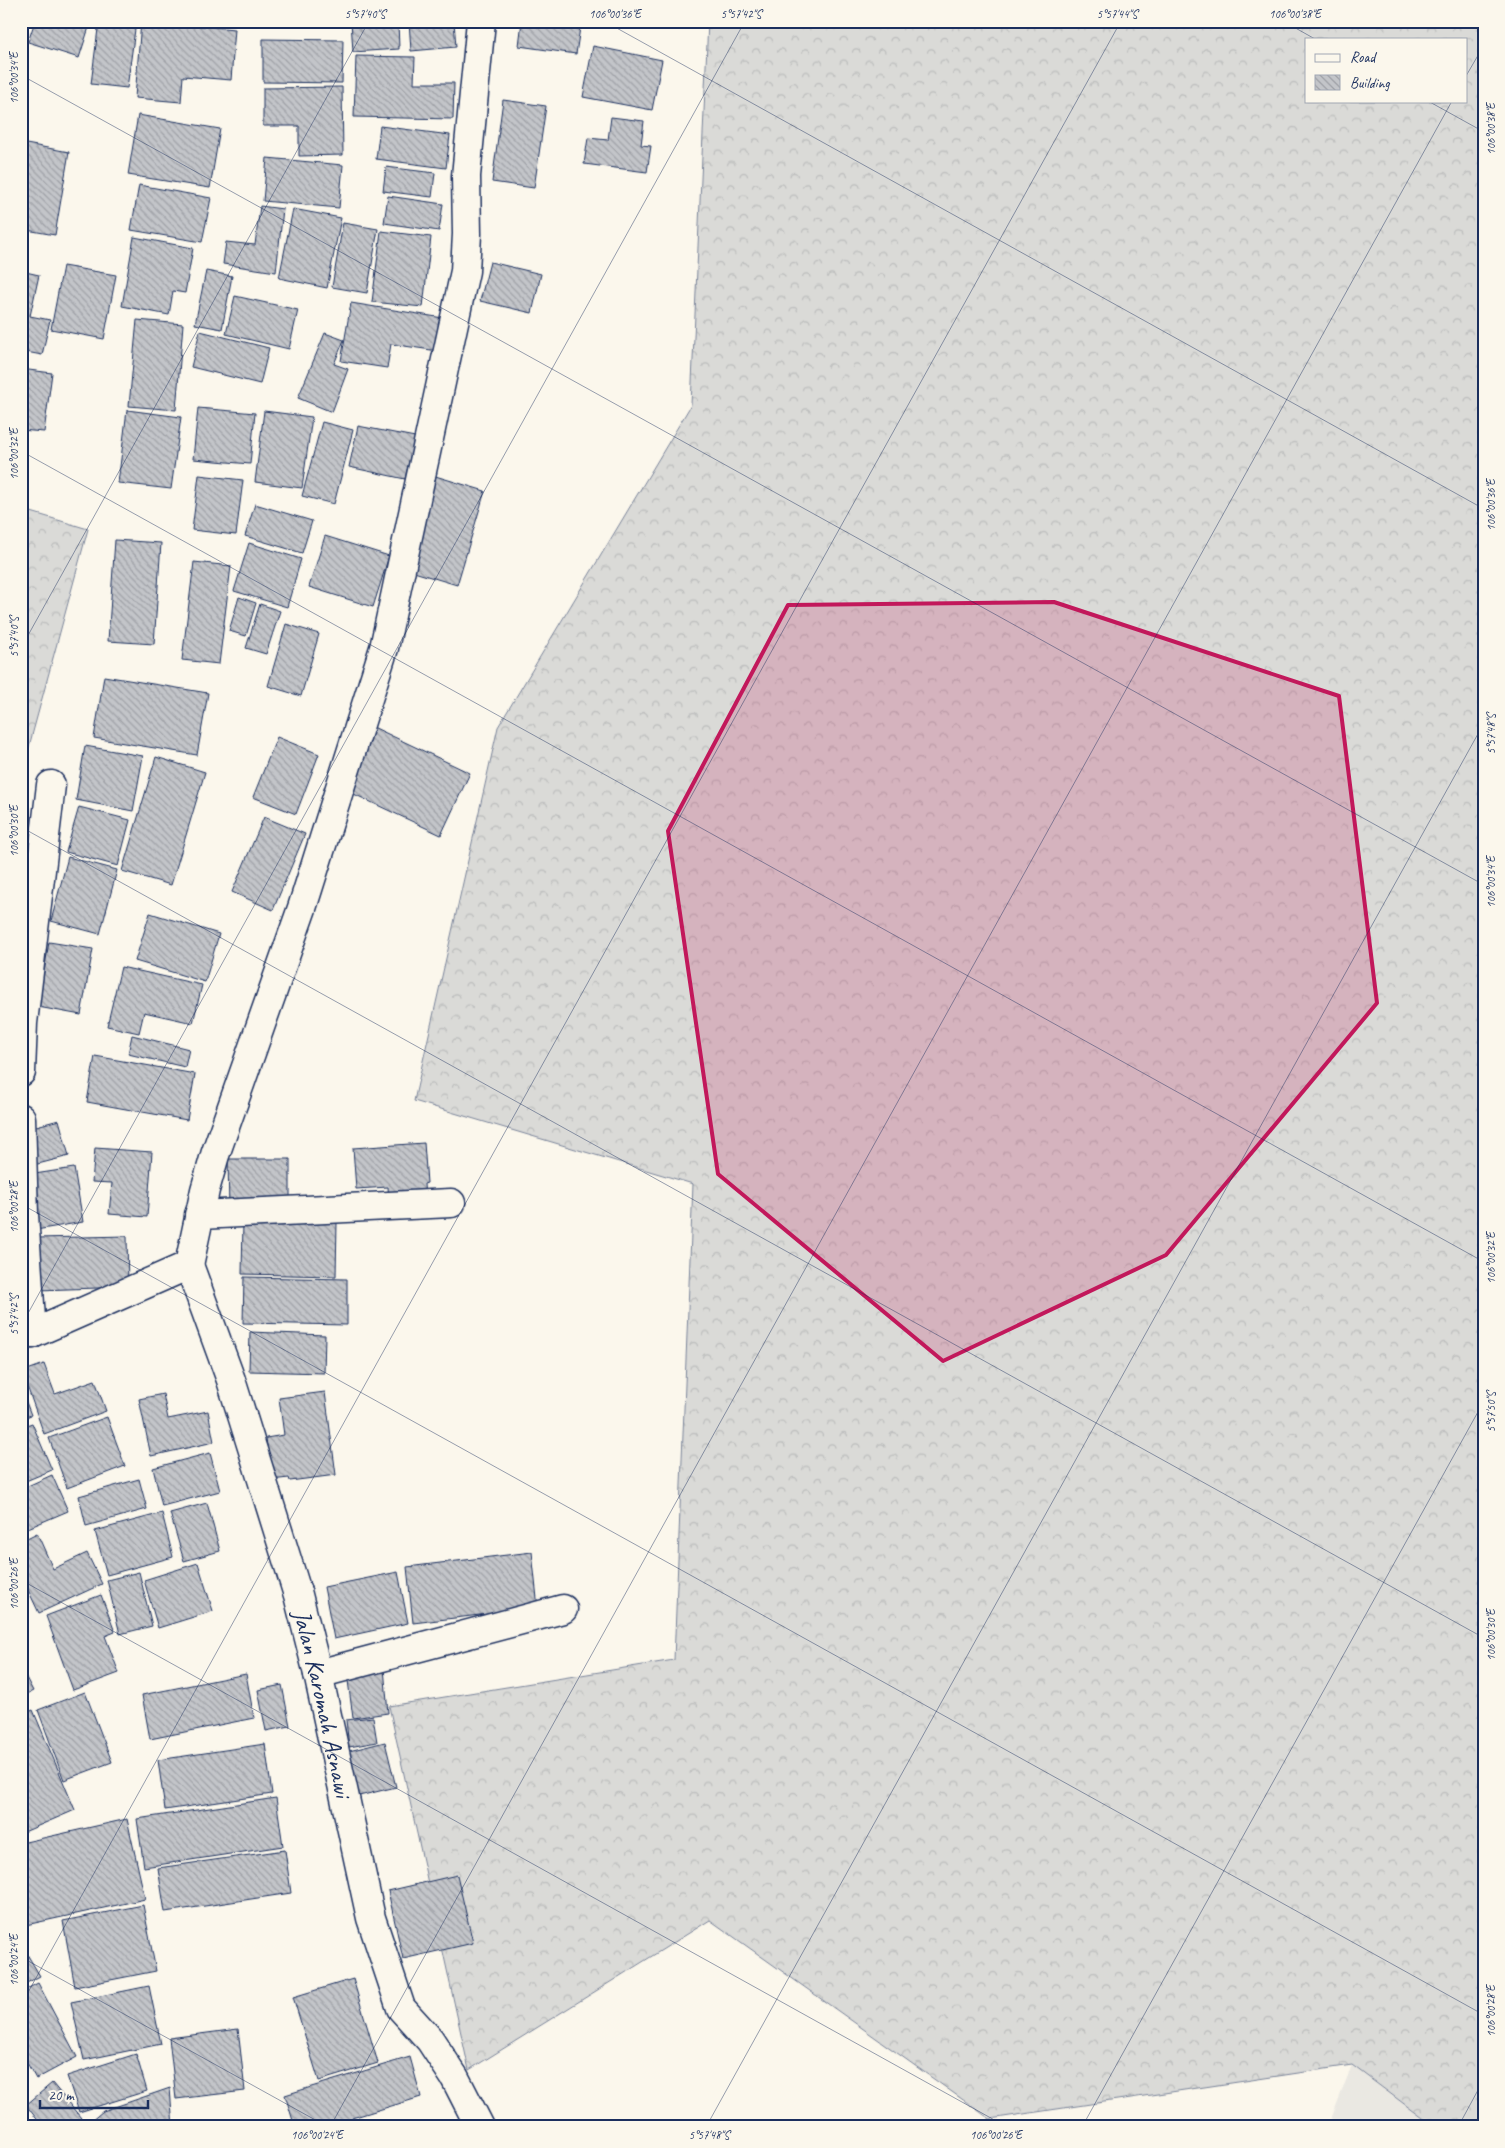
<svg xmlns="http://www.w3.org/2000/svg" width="1505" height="2148" font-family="Caveat,sans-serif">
	<defs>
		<pattern id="forest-crowns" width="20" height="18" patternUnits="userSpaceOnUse" patternTransform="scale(1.25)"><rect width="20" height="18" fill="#dadad7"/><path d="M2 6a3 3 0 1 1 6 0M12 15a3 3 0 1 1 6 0" fill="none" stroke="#babbbb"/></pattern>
		<pattern id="building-back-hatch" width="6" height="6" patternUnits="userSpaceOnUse" patternTransform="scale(1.25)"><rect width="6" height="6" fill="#c3c5c9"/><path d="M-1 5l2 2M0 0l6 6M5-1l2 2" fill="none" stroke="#9ea0a6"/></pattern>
	</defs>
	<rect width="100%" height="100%" fill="#fbf7ec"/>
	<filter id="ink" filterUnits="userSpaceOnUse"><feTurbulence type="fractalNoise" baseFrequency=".02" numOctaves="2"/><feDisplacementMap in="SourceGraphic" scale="10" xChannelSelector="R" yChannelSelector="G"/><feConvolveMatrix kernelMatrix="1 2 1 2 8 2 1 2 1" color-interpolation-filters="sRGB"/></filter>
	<g filter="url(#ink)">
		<polygon fill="#eae8e2" points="1352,2065 1435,2127 1328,2127"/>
		<g fill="url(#forest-crowns)" stroke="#7a849a" fill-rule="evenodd">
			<path d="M708,21H1484V2127H1435L1352,2065L990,2119L710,1920L469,2070L389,1706L674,1660L693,1184L414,1101L498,727L691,405ZM1306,39H1466V101H1306Z"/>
			<polygon points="21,509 88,529 21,776"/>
		</g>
		<g fill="url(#building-back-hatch)" stroke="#1b2f5e">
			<polygon points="21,21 26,21 21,37"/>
			<polygon points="35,21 91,21 79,58 28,42"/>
			<polygon points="99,21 136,22 127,88 91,84"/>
			<polygon points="141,21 235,29 231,80 183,76 181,102 135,98"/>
			<polygon points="351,21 398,21 399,49 353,52"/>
			<polygon points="409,21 454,21 456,47 411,51"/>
			<polygon points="522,21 581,21 576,54 519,46"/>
			<polygon points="263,39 343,40 342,83 263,82"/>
			<polygon points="593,46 662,60 652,110 583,97"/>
			<polygon points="356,56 415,57 414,83 454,83 453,119 354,117"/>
			<polygon points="342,87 343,155 299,156 299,126 263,126 263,88"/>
			<polygon points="503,100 546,106 534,188 492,182"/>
			<polygon points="138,115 220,129 210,188 128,175"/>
			<polygon points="611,117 644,121 641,145 651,146 647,172 584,164 588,138 608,140"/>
			<polygon points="380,126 450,135 446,168 376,159"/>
			<polygon points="21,143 69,152 55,235 21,229"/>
			<polygon points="267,158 343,165 339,208 263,201"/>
			<polygon points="386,167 435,173 432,197 383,191"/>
			<polygon points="139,185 211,198 202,242 131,230"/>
			<polygon points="388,196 443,204 439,231 384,223"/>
			<polygon points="260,206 283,209 276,272 223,264 226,242 255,245"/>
			<polygon points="293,209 341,218 327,288 279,278"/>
			<polygon points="343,223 378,229 367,293 332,287"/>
			<polygon points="381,231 431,237 423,307 372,302"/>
			<polygon points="134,237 193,248 185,293 173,291 169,315 122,306"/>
			<polygon points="490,262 541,274 532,313 480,301"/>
			<polygon points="63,266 116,275 104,339 51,329"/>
			<polygon points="21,271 39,275 30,316 50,320 42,355 21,351"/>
			<polygon points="206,271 232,276 222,329 195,324"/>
			<polygon points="235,296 298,310 289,349 226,334"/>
			<polygon points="351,303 443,318 438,351 391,344 387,368 341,361"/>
			<polygon points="137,320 183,324 176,410 129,406"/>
			<polygon points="200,331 269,348 260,384 191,367"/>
			<polygon points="325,333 344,340 334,364 348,369 332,412 298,398"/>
			<polygon points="21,369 52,373 44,432 21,430"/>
			<polygon points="198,408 255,413 250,464 193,459"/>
			<polygon points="127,410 181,417 171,489 118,483"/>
			<polygon points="264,411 312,417 302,488 255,482"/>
			<polygon points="322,422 353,430 334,504 302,496"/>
			<polygon points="358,426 415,437 405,479 349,467"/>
			<polygon points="199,475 243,480 236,535 192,530"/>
			<polygon points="432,475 485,491 457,585 404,569"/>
			<polygon points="255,504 312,521 302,553 245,536"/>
			<polygon points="325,536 389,556 373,607 309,587"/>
			<polygon points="115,540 161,543 154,644 108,641"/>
			<polygon points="249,543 301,559 287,607 234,591"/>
			<polygon points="194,562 231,566 219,664 182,660"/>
			<polygon points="239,597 256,603 246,636 229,631"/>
			<polygon points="260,604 280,611 266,654 246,648"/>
			<polygon points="286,624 319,634 301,696 268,686"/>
			<polygon points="104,676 208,693 197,755 94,738"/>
			<polygon points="371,726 470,773 441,835 341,788"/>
			<polygon points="277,737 319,754 296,814 253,797"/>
			<polygon points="85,746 143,756 133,811 76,800"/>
			<polygon points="156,757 205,772 171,885 122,871"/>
			<polygon points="79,807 130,820 118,866 66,852"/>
			<polygon points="264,817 305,834 273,910 232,892"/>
			<polygon points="68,857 117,870 100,934 51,921"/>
			<polygon points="150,913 219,934 205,982 135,961"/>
			<polygon points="49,942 93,949 81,1015 38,1007"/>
			<polygon points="121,967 202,985 193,1023 144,1012 139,1033 107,1026"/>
			<polygon points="132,1035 189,1049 185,1067 128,1054"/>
			<polygon points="95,1056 195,1074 187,1120 87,1102"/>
			<polygon points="59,1120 69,1156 34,1165 25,1129"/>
			<polygon points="424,1143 427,1183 424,1184 425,1199 389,1201 388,1187 356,1189 353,1148"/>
			<polygon points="95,1148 152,1152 147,1217 109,1214 112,1183 92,1182"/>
			<polygon points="228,1159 290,1159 290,1209 229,1210"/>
			<polygon points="74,1168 83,1222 36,1230 28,1175"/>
			<polygon points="243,1221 337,1222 336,1276 242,1274"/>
			<polygon points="127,1236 128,1287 38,1290 37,1238"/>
			<polygon points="244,1277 347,1279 347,1325 243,1323"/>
			<polygon points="250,1332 325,1335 324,1373 249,1371"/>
			<polygon points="44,1364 55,1394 95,1380 106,1411 44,1434 22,1372"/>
			<polygon points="21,1389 31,1415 21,1419"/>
			<polygon points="325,1392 336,1475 290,1481 289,1478 271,1480 266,1438 284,1435 279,1398"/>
			<polygon points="163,1394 168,1419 208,1411 214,1442 151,1456 139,1399"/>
			<polygon points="107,1417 125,1466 67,1488 49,1438"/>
			<polygon points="32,1423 52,1470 21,1483 21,1427"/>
			<polygon points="210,1453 220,1491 162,1506 153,1468"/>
			<polygon points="52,1475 68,1511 21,1531 21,1489"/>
			<polygon points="139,1479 147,1509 86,1526 79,1496"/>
			<polygon points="207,1503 220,1551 184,1561 170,1513"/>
			<polygon points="162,1513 173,1557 107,1575 95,1531"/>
			<polygon points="37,1533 53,1569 87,1553 102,1584 39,1613 21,1575 21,1541"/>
			<polygon points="532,1552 538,1608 413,1623 407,1567"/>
			<polygon points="198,1563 213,1611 158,1628 144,1580"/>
			<polygon points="139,1572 152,1626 120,1634 107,1580"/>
			<polygon points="398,1572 408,1623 334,1639 324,1587"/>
			<polygon points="101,1595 115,1632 105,1636 119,1673 73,1690 46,1616"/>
			<polygon points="21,1668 33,1691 21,1697"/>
			<polygon points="384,1668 388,1713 353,1718 347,1673"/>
			<polygon points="246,1674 254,1718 150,1739 142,1695"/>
			<polygon points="282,1685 290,1726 266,1731 258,1690"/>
			<polygon points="85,1692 112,1762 64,1780 38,1710"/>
			<polygon points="33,1710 75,1810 24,1832 21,1826 21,1715"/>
			<polygon points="373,1717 377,1742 349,1747 346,1720"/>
			<polygon points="385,1742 396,1787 359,1796 349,1751"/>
			<polygon points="265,1744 272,1794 165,1810 158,1760"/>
			<polygon points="276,1798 283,1846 144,1867 137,1819"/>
			<polygon points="127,1819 145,1899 21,1926 21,1843"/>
			<polygon points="285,1850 291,1893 165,1912 158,1868"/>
			<polygon points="457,1875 473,1943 403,1959 388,1891"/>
			<polygon points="143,1905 156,1971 75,1987 63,1921"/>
			<polygon points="21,1944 40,1976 21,1986"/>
			<polygon points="353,1979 378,2063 319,2081 293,1997"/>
			<polygon points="38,1983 77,2057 36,2079 21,2052 21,1992"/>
			<polygon points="149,1986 161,2044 84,2060 71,2002"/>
			<polygon points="238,2029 245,2091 176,2099 169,2038"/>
			<polygon points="136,2054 147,2091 79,2112 67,2076"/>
			<polygon points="410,2057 421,2097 352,2118 355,2127 295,2127 285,2095"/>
			<polygon points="52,2083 81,2118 71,2127 43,2127 26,2105"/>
			<polygon points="170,2088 173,2127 84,2127 103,2111"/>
		</g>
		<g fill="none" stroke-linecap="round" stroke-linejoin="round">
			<g stroke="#1b2f5e" stroke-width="31">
				<g id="minor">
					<polyline points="21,1072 23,1023 51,785"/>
					<polyline points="21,1118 24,1215 32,1334"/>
					<polyline points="199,1215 451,1203"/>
					<polyline points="189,1265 205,1190 215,1155 302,908 384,648 465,271 467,234 466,176 481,21"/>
					<path id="s1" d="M189,1265L231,1380L298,1595L318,1674L371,1918L401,2008L430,2040L455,2078L480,2127"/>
					<polyline points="21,1334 32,1334 189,1265"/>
					<polyline points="318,1674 563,1609"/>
				</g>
			</g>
			<use href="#minor" stroke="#fbf7ec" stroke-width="28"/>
		</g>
	</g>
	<path fill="#c2185b" fill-opacity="0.2" stroke="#c2185b" stroke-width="4" stroke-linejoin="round" d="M1054,602L1339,696L1377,1003L1166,1255L943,1361L718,1174L668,831L788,605Z"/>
	<path fill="none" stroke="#1b2f5e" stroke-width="1" stroke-opacity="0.45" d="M604,21L1484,509M1283,21L1315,39M21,75L1484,885M1466,76L1484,45M1428,101L1484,132M21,451L1484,1262M21,648L369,21M21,827L1484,1638M21,1204L1484,2015M21,1326L745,21M21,1580L1007,2127M21,1957L328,2127M21,2005L1121,21M330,2127L1452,101M706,2127L1484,723M1082,2127L1484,1401M1458,2127L1484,2079"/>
	<g text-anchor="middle" stroke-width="4" stroke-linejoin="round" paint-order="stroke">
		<g font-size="25" fill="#1b2f5e" stroke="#fbf7ec">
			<text dy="9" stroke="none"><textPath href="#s1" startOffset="459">Jalan Karomah Asnawi</textPath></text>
		</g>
	</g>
	<rect width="1505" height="2148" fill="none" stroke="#fbf7ec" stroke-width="55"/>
	<rect x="1305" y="38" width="162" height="65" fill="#fbf7ec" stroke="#a1a7b3"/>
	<rect x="1315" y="54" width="25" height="8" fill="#fbf7ec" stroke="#a1a7b3"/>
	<text x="1350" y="62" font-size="15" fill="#1b2f5e">Road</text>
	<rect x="1315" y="75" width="25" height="15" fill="url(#building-back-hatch)" stroke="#a1a7b3"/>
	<text x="1350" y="88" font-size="15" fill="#1b2f5e">Building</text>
	<path d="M40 2100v8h108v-8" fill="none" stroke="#1b2f5e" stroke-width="2.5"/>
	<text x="48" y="2100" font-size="15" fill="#1b2f5e" stroke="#fbf7ec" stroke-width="4" paint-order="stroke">20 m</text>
	<rect x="28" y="28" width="1450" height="2092" fill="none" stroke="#1b2f5e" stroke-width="2"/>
	<g font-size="12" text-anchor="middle" fill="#1b2f5e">
		<text x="365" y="18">5°57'40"S</text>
		<text x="615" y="18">106°00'36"E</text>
		<text x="741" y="18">5°57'42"S</text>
		<text x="1117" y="18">5°57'44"S</text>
		<text x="1295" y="18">106°00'38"E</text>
		<text transform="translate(14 78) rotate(-90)" y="4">106°00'34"E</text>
		<text transform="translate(1491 129) rotate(-90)" y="4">106°00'38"E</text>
		<text transform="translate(14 454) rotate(-90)" y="4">106°00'32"E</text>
		<text transform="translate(1491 505) rotate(-90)" y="4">106°00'36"E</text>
		<text transform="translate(14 637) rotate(-90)" y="4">5°57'40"S</text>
		<text transform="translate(1491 734) rotate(-90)" y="4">5°57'48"S</text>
		<text transform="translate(14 831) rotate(-90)" y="4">106°00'30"E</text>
		<text transform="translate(1491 882) rotate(-90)" y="4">106°00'34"E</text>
		<text transform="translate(14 1207) rotate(-90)" y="4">106°00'28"E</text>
		<text transform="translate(1491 1258) rotate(-90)" y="4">106°00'32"E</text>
		<text transform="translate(14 1315) rotate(-90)" y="4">5°57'42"S</text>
		<text transform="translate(1491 1412) rotate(-90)" y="4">5°57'50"S</text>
		<text transform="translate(14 1584) rotate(-90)" y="4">106°00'26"E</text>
		<text transform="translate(1491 1635) rotate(-90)" y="4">106°00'30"E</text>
		<text transform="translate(14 1960) rotate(-90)" y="4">106°00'24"E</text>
		<text transform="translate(1491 2011) rotate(-90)" y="4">106°00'28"E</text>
		<text x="317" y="2139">106°00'24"E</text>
		<text x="709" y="2139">5°57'48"S</text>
		<text x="996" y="2139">106°00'26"E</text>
	</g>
</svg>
